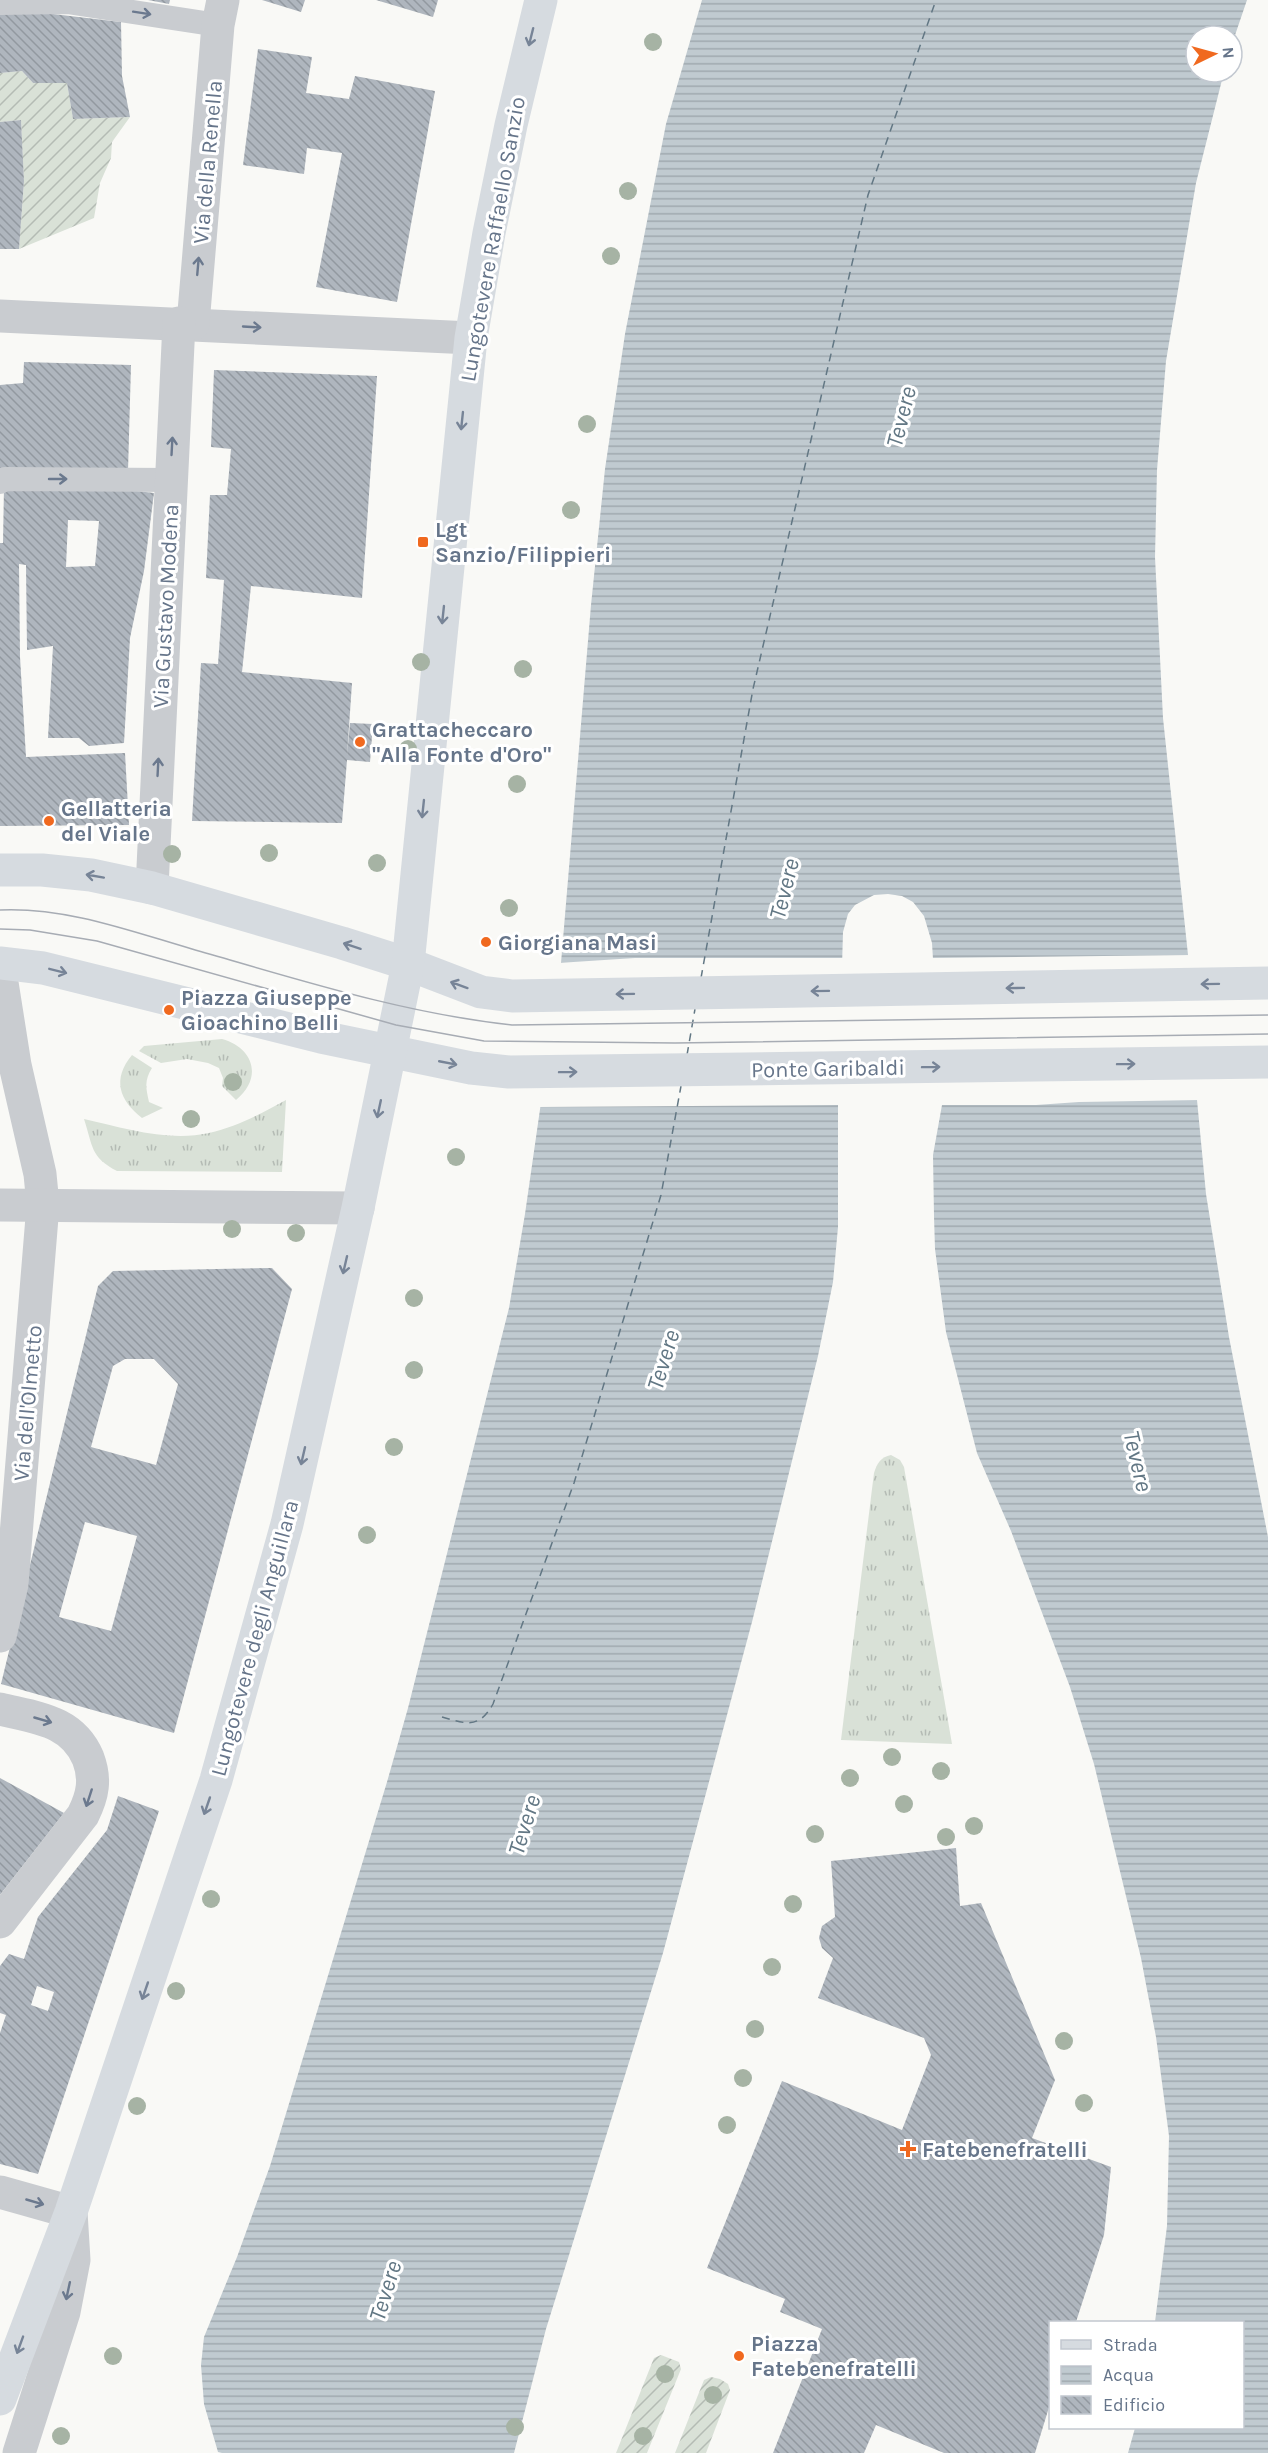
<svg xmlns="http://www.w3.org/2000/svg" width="1268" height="2453" font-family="Karla,sans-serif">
	<defs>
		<pattern id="grass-tufts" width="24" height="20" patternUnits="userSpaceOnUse" patternTransform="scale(1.5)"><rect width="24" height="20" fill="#d9e1d7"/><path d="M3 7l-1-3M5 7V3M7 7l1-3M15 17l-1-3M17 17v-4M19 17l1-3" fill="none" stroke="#b4bbb4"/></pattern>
		<pattern id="garden-furrows" width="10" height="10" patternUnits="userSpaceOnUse" patternTransform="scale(1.5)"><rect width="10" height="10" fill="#d9e1d7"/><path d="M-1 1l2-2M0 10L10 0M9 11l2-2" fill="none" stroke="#b4bbb4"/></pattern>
		<pattern id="water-rules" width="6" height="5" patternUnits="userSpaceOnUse" patternTransform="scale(1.5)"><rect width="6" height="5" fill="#c0cad0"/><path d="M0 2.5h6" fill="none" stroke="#a0a9af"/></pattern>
		<pattern id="building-back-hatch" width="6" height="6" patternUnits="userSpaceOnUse" patternTransform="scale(1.5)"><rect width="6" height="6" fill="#afb6be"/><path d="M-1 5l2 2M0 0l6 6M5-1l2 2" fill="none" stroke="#9299a0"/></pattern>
	</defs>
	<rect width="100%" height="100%" fill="#f9f9f6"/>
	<g fill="url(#grass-tufts)">
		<path d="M222,1039C254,1048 263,1078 236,1100L222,1086L223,1078L219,1068L208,1063L187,1059L161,1063L139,1051L144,1046Z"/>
		<path d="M132,1055L152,1068C144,1081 146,1088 149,1102L163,1108L142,1118C119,1100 112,1079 132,1055Z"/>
		<path d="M286,1100L282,1172L117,1171C90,1157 93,1146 84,1119C124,1128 168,1142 209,1133C237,1127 262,1113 286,1100Z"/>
		<path d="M891,1455L900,1460L904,1467L952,1744L841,1740L874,1473C877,1463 881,1457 891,1455Z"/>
	</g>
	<g fill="url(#garden-furrows)">
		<polygon points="22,71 33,83 67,83 73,119 130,117 112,142 111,158 100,183 94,218 19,249 24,182 21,120 0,122 0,73"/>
		<polygon points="661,2355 679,2362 681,2369 647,2453 616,2453 654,2358"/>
		<polygon points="711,2377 720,2379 728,2384 730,2390 706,2453 675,2453 704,2380"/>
	</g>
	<polygon fill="url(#water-rules)" points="702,0 1247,0 1232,44 1232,36 1196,36 1196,72 1224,72 1196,183 1166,361 1157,470 1155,557 1163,718 1188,955 1197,1100 1206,1194 1229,1337 1268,1537 1268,2453 1128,2453 1135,2428 1242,2428 1242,2322 1155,2322 1167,2226 1169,2136 1156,2037 1141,1958 1094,1764 1070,1687 1041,1610 1011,1531 977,1453 946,1332 935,1249 934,1216 933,1155 942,1105 932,943 924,916 913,902 902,896 888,894 874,895 855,905 848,914 843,932 838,1105 838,1227 833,1282 818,1356 752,1622 663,1953 546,2329 514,2453 222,2453 218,2452 204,2404 201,2365 204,2337 237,2257 270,2166 387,1782 408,1708 509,1308 525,1214 561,963 591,605 605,469 625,334 666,124"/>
	<g fill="#f9f9f6">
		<polygon points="1191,955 1200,1100 1079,1102 1036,1105 939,1105 930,958"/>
		<polygon points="635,958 845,958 841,1105 538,1107 558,963"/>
	</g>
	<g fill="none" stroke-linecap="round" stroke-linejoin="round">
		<g stroke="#627784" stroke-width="1.5" stroke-dasharray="8 6" stroke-linecap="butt">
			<polyline points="701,978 753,689 868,195 936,0"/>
			<polyline points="687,1055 695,1009"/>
			<path d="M442,1717C466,1724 479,1729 493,1704L574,1483L661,1195L681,1086"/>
		</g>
	</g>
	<g fill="url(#building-back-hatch)" fill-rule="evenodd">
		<polygon points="148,0 170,0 169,4"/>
		<polygon points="262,0 305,0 301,12"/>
		<polygon points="376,0 438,0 433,17"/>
		<polygon points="19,10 121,22 122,76 130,117 73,119 67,83 33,83 22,71 0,73 0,11"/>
		<polygon points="258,49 312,57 306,93 349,99 355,76 435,91 397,302 316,287 342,153 307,148 304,174 243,165"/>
		<polygon points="21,120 24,181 19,249 0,249 0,122"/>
		<polygon points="24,362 131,365 128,471 0,470 0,385 23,383"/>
		<polygon points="214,370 377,376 362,598 251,586 242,672 352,683 347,756 350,723 373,724 370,762 347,760 342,823 192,821 201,663 218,664 224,580 206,578 210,495 227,495 231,449 211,447"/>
		<path d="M4,487H103L154,493L144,571L130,638L124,743L89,746L79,738H48L53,646L27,650L26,565L19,564L20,657L26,757L125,753L129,825L0,826V543H3ZM68,520L99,521L95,566L66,567Z"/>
		<path d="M272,1268L292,1289L174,1733L1,1684L98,1286L113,1271ZM125,1359H154L178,1384L156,1465L91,1447L113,1366ZM85,1522L137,1536L111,1631L59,1617Z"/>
		<polygon points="0,1778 64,1813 0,1895"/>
		<path d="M118,1796L159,1811L38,2174L0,2164V2033L6,2015L0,2013V1966L9,1954L24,1959L38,1917L107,1830ZM37,1986L54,1992L48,2011L31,2005Z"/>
		<polygon points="956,1848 960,1906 981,1903 1055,2080 1032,2138 1111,2167 1104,2235 1076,2322 1050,2322 1050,2404 1035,2453 944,2453 876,2425 864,2453 773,2453 822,2329 780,2312 785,2299 707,2268 782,2081 902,2130 931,2055 924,2038 818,1998 833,1958 822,1948 819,1938 822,1926 835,1917 831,1861"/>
	</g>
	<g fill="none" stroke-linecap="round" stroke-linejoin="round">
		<g stroke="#c9ccd0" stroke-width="24">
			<polyline points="0,3 67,2 218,25"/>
			<polyline points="0,482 5,479 171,480"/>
		</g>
		<g stroke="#c9ccd0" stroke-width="33">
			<polyline points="0,316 471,338"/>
			<polyline points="193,324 218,25 223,0"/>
			<polyline points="152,888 179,323"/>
			<polyline points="0,970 15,1065 40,1174 43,1205 12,1584 0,1636"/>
			<polyline points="0,1205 358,1208"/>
			<path d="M0,1709C36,1718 72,1720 88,1758C96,1779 93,1795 83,1815L0,1922"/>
			<polyline points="0,2192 71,2212 74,2260 64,2312 19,2453"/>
		</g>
		<g stroke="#d6dbe0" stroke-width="33">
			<polyline points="0,870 42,870 91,875 152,888 342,943 408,964 481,992 512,996 1268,983"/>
			<polyline points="0,963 43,968 321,1037 471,1068 509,1072 1268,1062"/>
		</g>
		<polyline stroke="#d6dbe0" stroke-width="33" points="0,2399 71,2212 216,1780 287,1524 358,1208 408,964 471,338 489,233 511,125 541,0"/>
		<g stroke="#a7acb4" stroke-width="1.5">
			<path d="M0,910C66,907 130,931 192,949C297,979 402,1013 512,1025L1268,1015"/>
			<polyline points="0,929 30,930 97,941 396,1025 484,1041 675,1043 1268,1034"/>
		</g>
	</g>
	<g fill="#a6b3a4">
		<circle cx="653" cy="42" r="9"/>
		<circle cx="628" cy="191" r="9"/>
		<circle cx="611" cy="256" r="9"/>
		<circle cx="587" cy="424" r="9"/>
		<circle cx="571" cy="510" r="9"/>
		<circle cx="421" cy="662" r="9"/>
		<circle cx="523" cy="669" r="9"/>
		<circle cx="408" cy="749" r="9"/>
		<circle cx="517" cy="784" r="9"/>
		<circle cx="269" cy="853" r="9"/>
		<circle cx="172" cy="854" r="9"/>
		<circle cx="377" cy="863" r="9"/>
		<circle cx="509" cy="908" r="9"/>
		<circle cx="233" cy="1082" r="9"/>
		<circle cx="191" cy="1119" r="9"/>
		<circle cx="456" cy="1157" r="9"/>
		<circle cx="232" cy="1229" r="9"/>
		<circle cx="296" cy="1233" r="9"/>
		<circle cx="414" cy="1298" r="9"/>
		<circle cx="414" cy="1370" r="9"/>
		<circle cx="394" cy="1447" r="9"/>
		<circle cx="367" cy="1535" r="9"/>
		<circle cx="892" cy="1757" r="9"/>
		<circle cx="941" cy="1771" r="9"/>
		<circle cx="850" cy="1778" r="9"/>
		<circle cx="904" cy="1804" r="9"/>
		<circle cx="974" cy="1826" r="9"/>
		<circle cx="815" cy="1834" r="9"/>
		<circle cx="946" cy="1837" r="9"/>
		<circle cx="211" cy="1899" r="9"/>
		<circle cx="793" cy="1904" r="9"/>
		<circle cx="772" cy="1967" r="9"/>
		<circle cx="176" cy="1991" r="9"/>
		<circle cx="755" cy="2029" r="9"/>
		<circle cx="1064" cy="2041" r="9"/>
		<circle cx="743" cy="2078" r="9"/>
		<circle cx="1084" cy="2103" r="9"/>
		<circle cx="137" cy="2106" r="9"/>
		<circle cx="727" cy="2125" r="9"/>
		<circle cx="113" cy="2356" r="9"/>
		<circle cx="665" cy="2374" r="9"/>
		<circle cx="713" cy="2395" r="9"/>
		<circle cx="515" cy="2427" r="9"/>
		<circle cx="61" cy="2436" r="9"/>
		<circle cx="643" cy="2436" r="9"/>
	</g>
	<defs><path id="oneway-shaft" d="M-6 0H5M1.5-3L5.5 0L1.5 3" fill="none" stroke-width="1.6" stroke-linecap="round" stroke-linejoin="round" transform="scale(1.5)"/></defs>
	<g stroke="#6b798e">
		<use href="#oneway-shaft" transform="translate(142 13) rotate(9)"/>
		<use href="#oneway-shaft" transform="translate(198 266) rotate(-85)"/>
		<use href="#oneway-shaft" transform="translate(252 327) rotate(3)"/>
		<use href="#oneway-shaft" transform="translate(172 446) rotate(-87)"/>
		<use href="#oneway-shaft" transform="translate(58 479)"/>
		<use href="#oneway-shaft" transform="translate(158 767) rotate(-87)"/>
		<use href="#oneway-shaft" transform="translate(43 1720) rotate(16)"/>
		<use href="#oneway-shaft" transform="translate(89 1798) rotate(108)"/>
		<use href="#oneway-shaft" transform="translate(35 2202) rotate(16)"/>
		<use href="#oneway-shaft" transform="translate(68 2291) rotate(102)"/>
	</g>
	<g stroke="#778497">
		<use href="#oneway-shaft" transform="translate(531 37) rotate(104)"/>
		<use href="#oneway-shaft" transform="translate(462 421) rotate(96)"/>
		<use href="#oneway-shaft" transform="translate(443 615) rotate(96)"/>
		<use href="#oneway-shaft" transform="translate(423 809) rotate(96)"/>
		<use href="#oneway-shaft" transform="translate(95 876) rotate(-170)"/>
		<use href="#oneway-shaft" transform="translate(352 946) rotate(-162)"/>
		<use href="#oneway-shaft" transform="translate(58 971) rotate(14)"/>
		<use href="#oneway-shaft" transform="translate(1210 984) rotate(179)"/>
		<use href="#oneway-shaft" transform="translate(459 985) rotate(-160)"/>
		<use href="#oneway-shaft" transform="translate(1015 988) rotate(179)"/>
		<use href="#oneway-shaft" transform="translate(820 991) rotate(179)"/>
		<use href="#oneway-shaft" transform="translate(625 994) rotate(179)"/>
		<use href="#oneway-shaft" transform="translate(448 1063) rotate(11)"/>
		<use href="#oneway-shaft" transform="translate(1126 1064) rotate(-1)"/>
		<use href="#oneway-shaft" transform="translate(931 1067) rotate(-1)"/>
		<use href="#oneway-shaft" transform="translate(568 1072) rotate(-1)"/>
		<use href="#oneway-shaft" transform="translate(379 1109) rotate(102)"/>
		<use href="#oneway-shaft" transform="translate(345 1265) rotate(103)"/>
		<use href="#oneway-shaft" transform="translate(303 1456) rotate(103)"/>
		<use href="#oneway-shaft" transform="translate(207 1806) rotate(109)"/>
		<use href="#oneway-shaft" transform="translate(145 1991) rotate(109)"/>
		<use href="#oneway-shaft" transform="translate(20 2345) rotate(110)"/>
	</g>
	<g fill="#f0691f" stroke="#fff" stroke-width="2">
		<rect x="417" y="536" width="12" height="12" rx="3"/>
		<circle cx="360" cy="742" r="6"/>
		<circle cx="49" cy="821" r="6"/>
		<circle cx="486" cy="942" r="6"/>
		<circle cx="169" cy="1010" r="6"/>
		<path d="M905 2140h6v6h6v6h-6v6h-6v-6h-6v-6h6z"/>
		<circle cx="739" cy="2356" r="6"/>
	</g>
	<g text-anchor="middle" stroke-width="6" stroke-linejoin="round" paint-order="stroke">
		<g font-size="22" fill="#66758a" stroke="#fff">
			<text transform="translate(207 162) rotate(-85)" y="8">Via della Renella</text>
			<text transform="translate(492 239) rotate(-80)" y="8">Lungotevere Raffaello Sanzio</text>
			<text transform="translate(165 606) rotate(-87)" y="8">Via Gustavo Modena</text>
			<text transform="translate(828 1068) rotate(-1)" y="8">Ponte Garibaldi</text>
			<text transform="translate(27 1403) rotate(-85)" y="8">Via dell'Olmetto</text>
			<text transform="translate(254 1638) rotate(-75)" y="8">Lungotevere degli Anguillara</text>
		</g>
		<g font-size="22" font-weight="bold" fill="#66758a" stroke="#fff" text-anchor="start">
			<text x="435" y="537">Lgt<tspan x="435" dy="25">Sanzio/Filippieri</tspan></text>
			<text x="372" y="737">Grattacheccaro<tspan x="372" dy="25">"Alla Fonte d'Oro"</tspan></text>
			<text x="61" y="816">Gellatteria<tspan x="61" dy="25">del Viale</tspan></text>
			<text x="498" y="950">Giorgiana Masi</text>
			<text x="181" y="1005">Piazza Giuseppe<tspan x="181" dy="25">Gioachino Belli</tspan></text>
			<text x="922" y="2157">Fatebenefratelli</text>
			<text x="751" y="2351">Piazza<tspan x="751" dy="25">Fatebenefratelli</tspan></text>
		</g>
		<g font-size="24" font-style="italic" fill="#627784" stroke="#fff">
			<text transform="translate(901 417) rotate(-76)" y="8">Tevere</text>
			<text transform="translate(784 889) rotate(-76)" y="8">Tevere</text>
			<text transform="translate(663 1360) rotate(-73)" y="8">Tevere</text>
			<text transform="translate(1138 1461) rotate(77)" y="8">Tevere</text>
			<text transform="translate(524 1825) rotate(-73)" y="8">Tevere</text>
			<text transform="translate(385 2291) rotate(-73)" y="8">Tevere</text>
		</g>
	</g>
	<rect x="1049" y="2321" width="195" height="108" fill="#ffffff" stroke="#c2c8d0" stroke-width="1.5"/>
	<rect x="1061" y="2340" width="30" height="9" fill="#d6dbe0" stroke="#c2c8d0" stroke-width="1.5"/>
	<text x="1103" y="2351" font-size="18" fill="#66758a">Strada</text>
	<rect x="1061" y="2366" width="30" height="18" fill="url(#water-rules)" stroke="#c2c8d0" stroke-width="1.5"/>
	<text x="1103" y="2381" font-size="18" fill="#66758a">Acqua</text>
	<rect x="1061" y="2396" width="30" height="18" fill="url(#building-back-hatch)" stroke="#c2c8d0" stroke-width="1.5"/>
	<text x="1103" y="2411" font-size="18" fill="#66758a">Edificio</text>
	<g transform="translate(1214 54) rotate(85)"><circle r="28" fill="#ffffff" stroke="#c2c8d0" stroke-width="1.5"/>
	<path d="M0-4.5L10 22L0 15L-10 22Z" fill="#f0691f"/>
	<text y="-9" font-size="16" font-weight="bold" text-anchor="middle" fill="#66758a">N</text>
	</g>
</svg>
